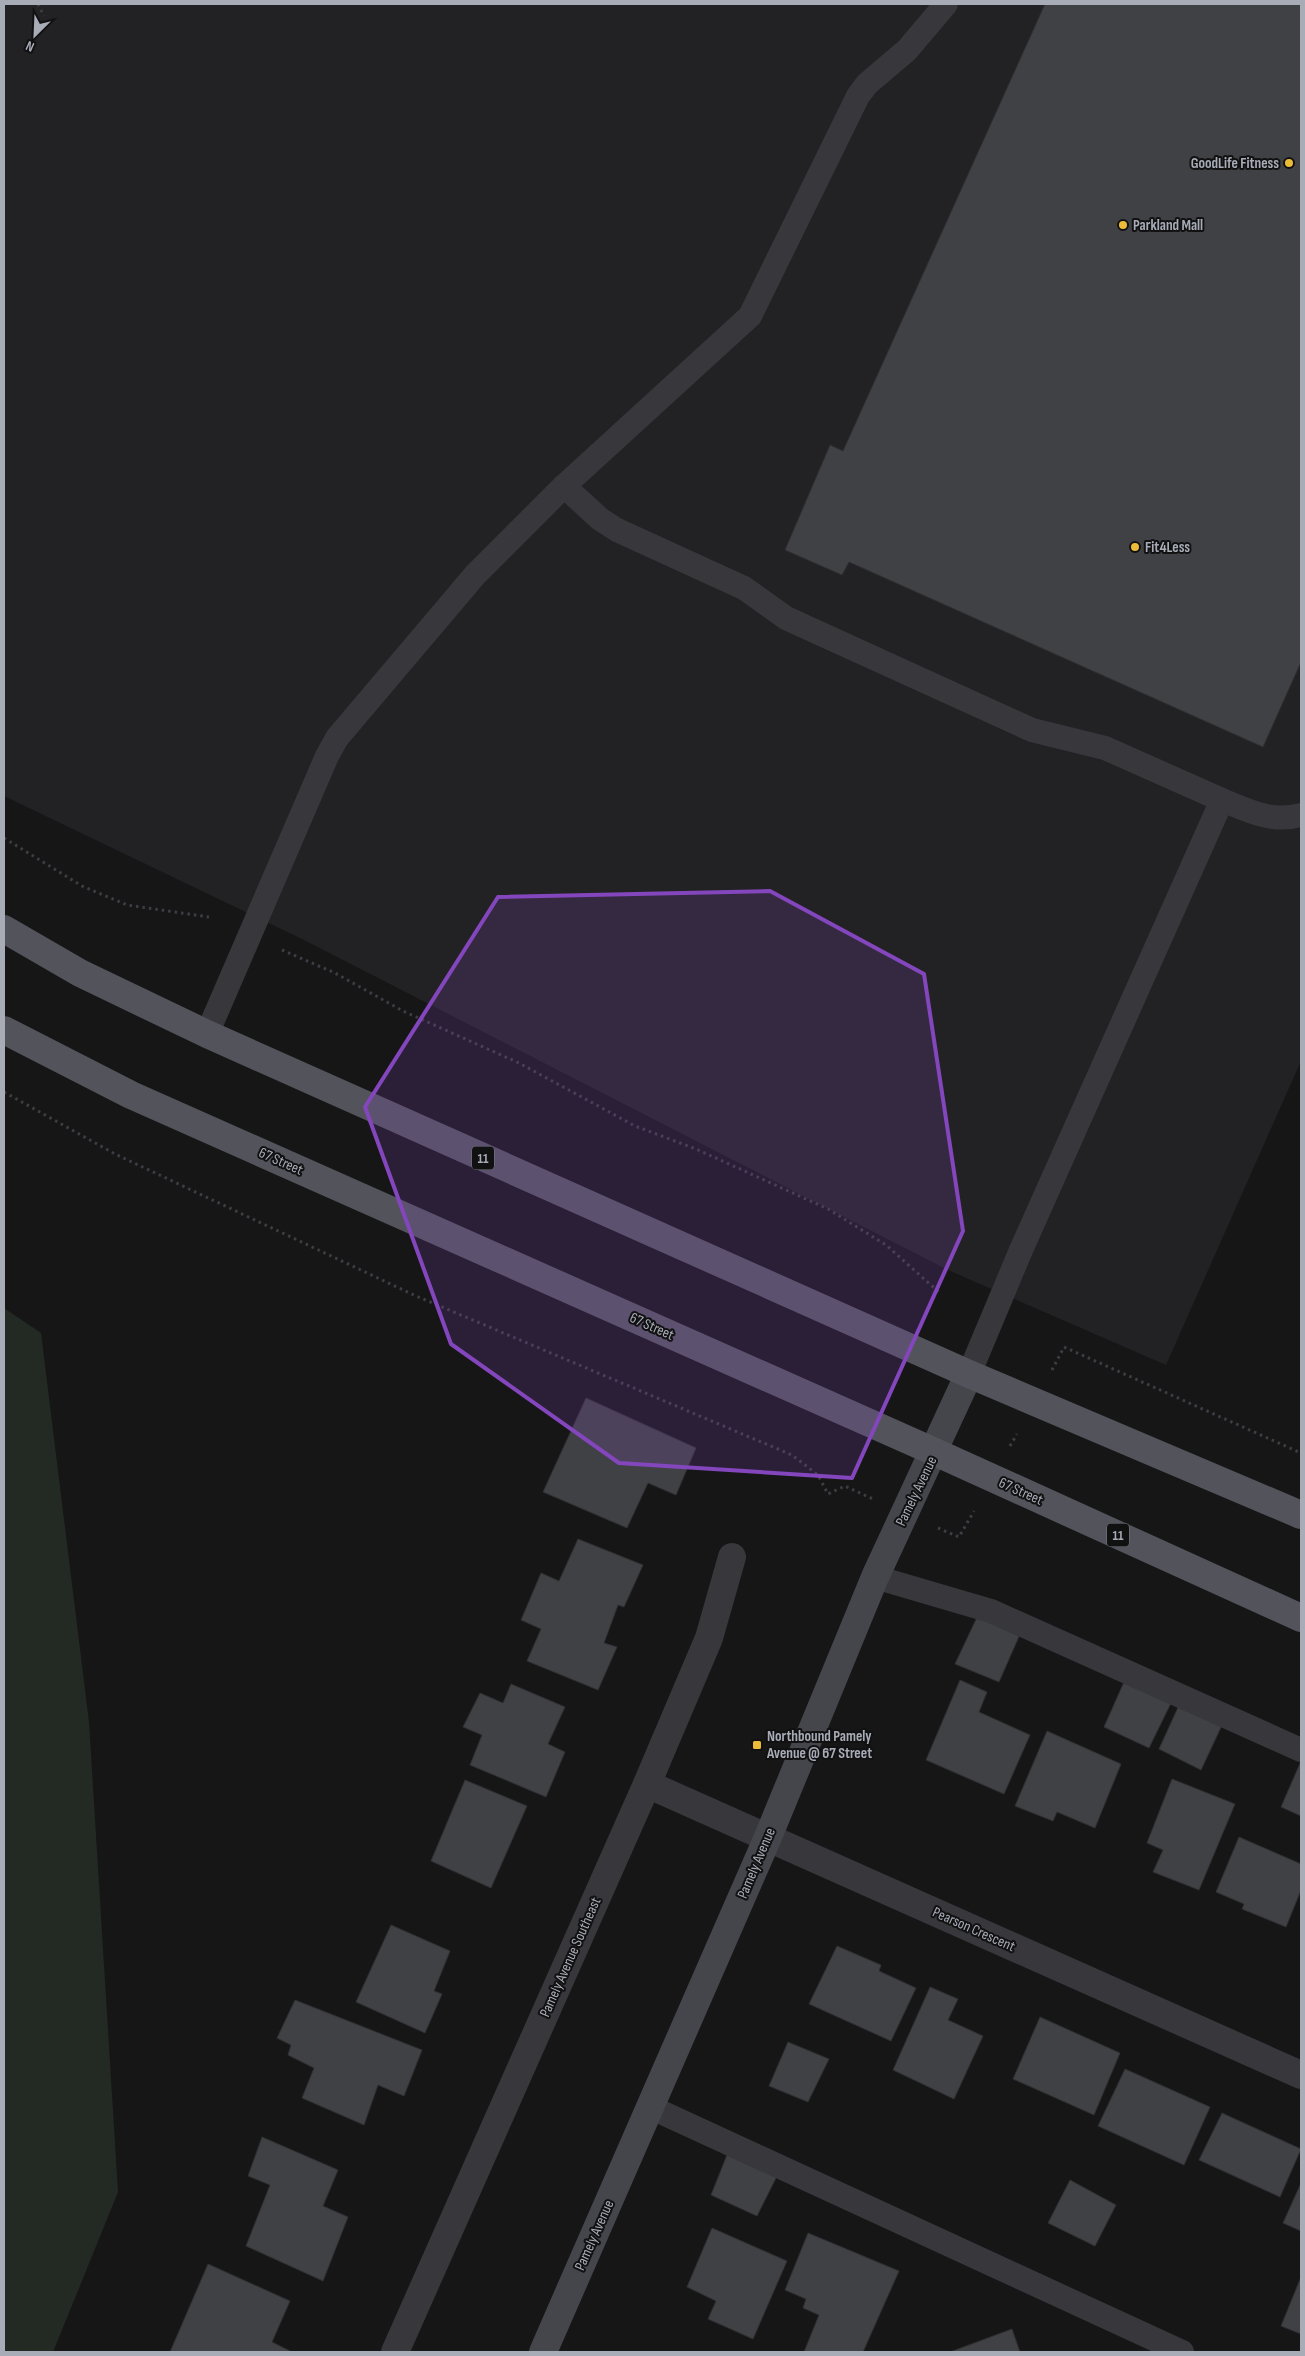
<svg xmlns="http://www.w3.org/2000/svg" width="1305" height="2356" font-family="'Sofia Sans Condensed',sans-serif">
	<rect width="100%" height="100%" fill="#161617"/>
	<polygon fill="#222224" points="4,4 1301,4 1301,1061 1166,1365 948,1270 302,939 4,796"/>
	<polygon fill="#222a23" points="4,1308 41,1333 89,1722 118,2192 53,2352 4,2352"/>
	<g fill="#404144" stroke="#303033">
		<polygon points="1045,4 1301,4 1301,662 1263,747 849,562 842,575 785,550 830,445 843,451"/>
		<polygon points="586,1398 696,1448 676,1495 648,1483 627,1528 543,1492"/>
		<polygon points="578,1539 643,1565 624,1607 618,1605 604,1643 617,1647 598,1690 527,1661 541,1629 521,1620 541,1573 559,1581"/>
		<polygon points="979,1613 1021,1632 999,1682 955,1664"/>
		<polygon points="960,1680 987,1692 979,1712 1030,1735 1004,1794 926,1760"/>
		<polygon points="1124,1682 1171,1703 1149,1748 1104,1727"/>
		<polygon points="511,1684 565,1707 548,1744 565,1752 546,1797 470,1765 482,1735 463,1727 480,1693 503,1703"/>
		<polygon points="1180,1703 1223,1723 1201,1770 1159,1749"/>
		<polygon points="1047,1731 1121,1764 1095,1828 1057,1812 1053,1821 1015,1806"/>
		<polygon points="1301,1761 1301,1816 1281,1807"/>
		<polygon points="1172,1779 1235,1804 1199,1890 1153,1872 1163,1850 1147,1843"/>
		<polygon points="465,1780 527,1806 491,1888 431,1861"/>
		<polygon points="1239,1837 1301,1864 1301,1890 1286,1927 1242,1909 1244,1904 1216,1892"/>
		<polygon points="391,1925 450,1951 434,1991 442,1994 425,2033 356,2002"/>
		<polygon points="837,1946 881,1965 879,1971 916,1988 891,2041 809,2004"/>
		<polygon points="930,1987 958,1999 948,2020 983,2036 954,2099 893,2070"/>
		<polygon points="295,2000 422,2050 404,2096 378,2085 364,2125 302,2098 314,2068 288,2055 291,2045 277,2038"/>
		<polygon points="1040,2017 1120,2053 1094,2115 1013,2079"/>
		<polygon points="788,2042 829,2059 808,2102 769,2086"/>
		<polygon points="1125,2069 1210,2107 1184,2165 1098,2126"/>
		<polygon points="1222,2113 1301,2149 1280,2197 1199,2160"/>
		<polygon points="262,2137 338,2170 323,2206 348,2217 323,2281 246,2246 270,2185 248,2176"/>
		<polygon points="729,2150 779,2172 757,2216 711,2195"/>
		<polygon points="1070,2180 1116,2205 1095,2246 1048,2223"/>
		<polygon points="1301,2183 1301,2231 1283,2223"/>
		<polygon points="712,2228 787,2261 753,2339 708,2319 716,2301 687,2287"/>
		<polygon points="808,2233 899,2271 863,2352 804,2352 819,2315 803,2308 806,2299 785,2290"/>
		<polygon points="208,2264 290,2301 272,2342 292,2352 170,2352"/>
		<polygon points="1301,2277 1301,2334 1281,2326"/>
		<polygon points="1012,2329 1020,2352 950,2352"/>
	</g>
	<g fill="none" stroke-linecap="round" stroke-linejoin="round">
		<g stroke="#3d3e43" stroke-width="3" stroke-dasharray="2.5 4" stroke-linecap="butt">
			<polyline points="38,4 44,16"/>
			<polyline points="4,838 82,886 127,905 209,917"/>
			<polyline points="282,950 335,973 403,1011 519,1063 635,1126 696,1149 828,1209 886,1245 941,1294"/>
			<polyline points="4,1092 115,1154 416,1296 792,1455 818,1475 828,1494 845,1486 873,1499"/>
			<polyline points="1052,1370 1064,1347 1301,1453"/>
			<polyline points="1010,1446 1017,1434"/>
			<polyline points="938,1528 959,1537 974,1511"/>
		</g>
		<g stroke="#37373c" stroke-width="24">
			<polyline points="564,486 600,519 617,530 744,588 786,618 1032,730 1105,748 1222,800 1021,1250 969,1374"/>
			<path d="M1222,800C1249,811 1272,823 1301,815"/>
			<polyline points="207,1034 327,756 337,738 475,575 564,486 750,316 858,96 867,84 907,50 946,4"/>
			<polyline points="875,1577 991,1611 1301,1750"/>
			<polyline points="650,2107 1182,2352"/>
		</g>
		<g stroke="#37373c" stroke-width="28">
			<polyline points="647,1784 1301,2075"/>
			<polyline points="395,2352 647,1784 709,1638 732,1557"/>
		</g>
		<polyline stroke="#45464c" stroke-width="28" points="543,2352 768,1837 875,1577 969,1374"/>
		<g stroke="#53545b" stroke-width="28">
			<polyline points="4,929 80,973 207,1034 969,1374 1301,1515"/>
			<polyline points="4,1030 131,1095 935,1452 1301,1618"/>
		</g>
	</g>
	<path fill="#8446bd" fill-opacity="0.2" stroke="#8446bd" stroke-width="4" stroke-linejoin="round" d="M770,891L924,974L963,1231L852,1478L619,1463L451,1344L365,1107L498,897Z"/>
	<g fill="#ecbc39" stroke="#111112" stroke-width="2">
		<circle cx="1289" cy="163" r="5"/>
		<circle cx="1123" cy="225" r="5"/>
		<circle cx="1135" cy="547" r="5"/>
		<rect x="752" y="1740" width="10" height="10" rx="2.5"/>
	</g>
	<g text-anchor="middle" stroke-width="4" stroke-linejoin="round" paint-order="stroke">
		<g fill="#111112" stroke="#7b7e86" stroke-width="1">
			<rect x="472" y="1146.5" width="22" height="23" rx="4"/>
			<rect x="1107" y="1523.5" width="22" height="23" rx="4"/>
		</g>
		<g font-size="14" font-weight="bold" fill="#a8acb7">
			<text x="483" y="1163">11</text>
			<text x="1118" y="1540">11</text>
		</g>
		<g font-size="15" font-weight="bold" fill="#a8acb7" stroke="#111112" text-anchor="start">
			<text x="1279" y="168" text-anchor="end">GoodLife Fitness</text>
			<text x="1133" y="230">Parkland Mall</text>
			<text x="1145" y="552">Fit4Less</text>
			<text x="767" y="1741">Northbound Pamely<tspan x="767" dy="17">Avenue @ 67 Street</tspan></text>
		</g>
		<g font-size="15" fill="#a8acb7" stroke="#111112">
			<text transform="translate(281 1161) rotate(24)" y="5">67 Street</text>
			<text transform="translate(652 1326) rotate(24)" y="5">67 Street</text>
			<text transform="translate(916 1491) rotate(-64)" y="5">Pamely Avenue</text>
			<text transform="translate(1021 1491) rotate(24)" y="5">67 Street</text>
			<text transform="translate(756 1863) rotate(-67)" y="5">Pamely Avenue</text>
			<text transform="translate(974 1929) rotate(24)" y="5">Pearson Crescent</text>
			<text transform="translate(570 1957) rotate(-66)" y="5">Pamely Avenue Southeast</text>
			<text transform="translate(594 2235) rotate(-66)" y="5">Pamely Avenue</text>
		</g>
	</g>
	<rect width="1305" height="2356" fill="none" stroke="#a8acb7" stroke-width="10"/>
	<g transform="translate(35 35) rotate(204)" stroke="#111112" stroke-width="4" paint-order="stroke">
	<path d="M0-4L9 19L0 12L-9 19Z" fill="#a8acb7"/>
	<text y="-8" font-size="14" font-weight="bold" text-anchor="middle" fill="#a8acb7">N</text>
	</g>
</svg>
